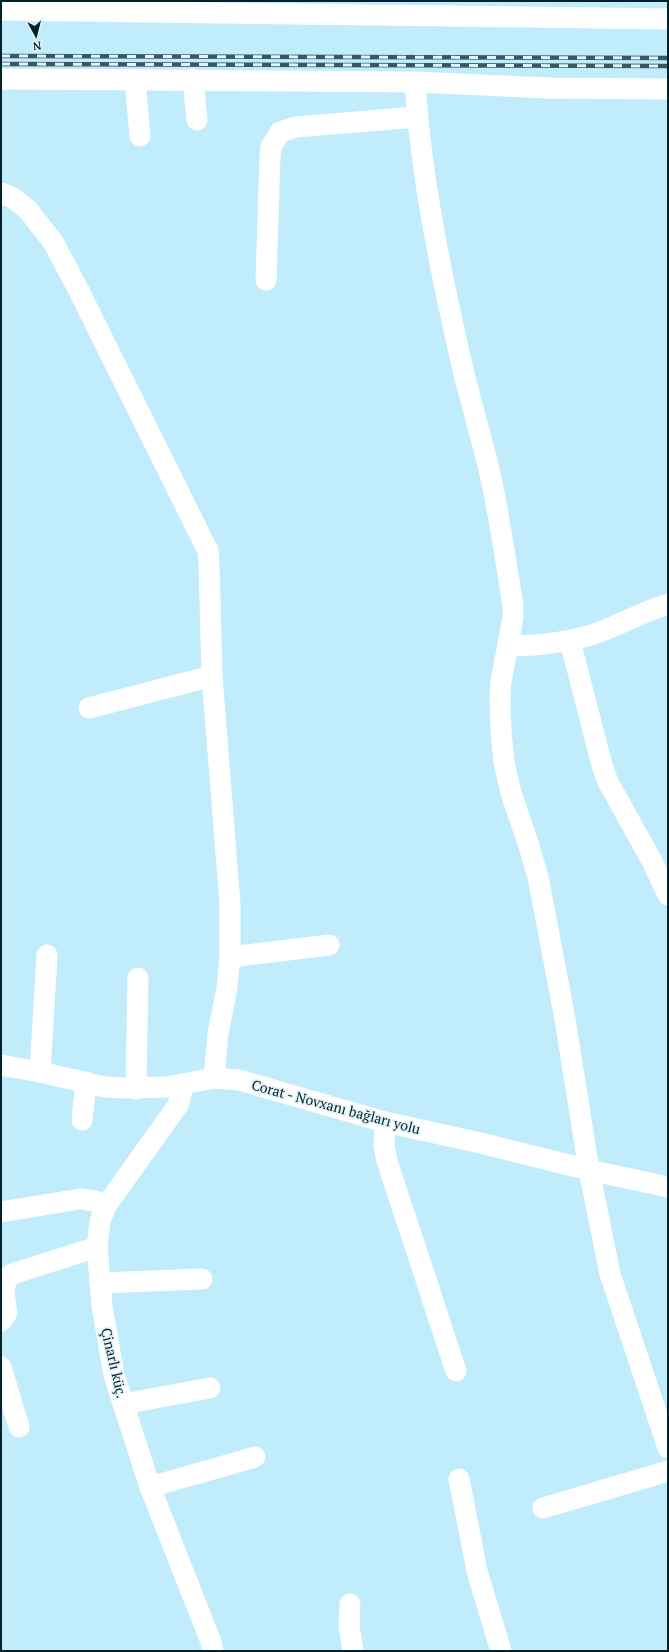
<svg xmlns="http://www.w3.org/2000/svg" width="669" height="1652" font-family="'PT Serif',serif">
	<rect width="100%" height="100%" fill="#c1ecfb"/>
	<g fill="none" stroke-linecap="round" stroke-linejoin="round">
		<g stroke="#fff" stroke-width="21">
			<polyline points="1,10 668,19"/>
			<polyline points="1,79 415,82 549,88 668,89"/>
			<polyline points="193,79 197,120"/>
			<polyline points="135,80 140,136"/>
			<path d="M415,82C421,180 442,278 464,374C472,404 480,434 488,465C499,511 505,558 513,605V617L501,682L500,701L501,732L504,762L511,793L529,846L538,877L565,1019L589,1170L610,1274L668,1448"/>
			<polyline points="1,193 13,198 28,210 53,242 77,287 208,551 209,564 212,676 230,904 230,957 227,988 218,1034 214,1078"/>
			<polyline points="266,280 270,157 271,147 280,132 296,127 417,117"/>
			<polyline points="570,641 602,765 608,782 653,863 668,895"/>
			<path d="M508,646C536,646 564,643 591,635C617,627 641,612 668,604"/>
			<polyline points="89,708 212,676"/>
			<polyline points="230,957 329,945"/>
			<polyline points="1,1065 40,1072 105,1087 125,1088 167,1087 214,1078 239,1080 385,1122 485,1144 589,1170 668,1187"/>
			<polyline points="40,1072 47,955"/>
			<polyline points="184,1084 178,1105 106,1206 100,1221 97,1247 102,1306 114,1375 150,1487 211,1642 213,1651"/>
			<polyline points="136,1089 138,978"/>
			<polyline points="82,1120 86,1082"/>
			<polyline points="385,1122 384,1146 387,1161 456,1371"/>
			<polyline points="1,1212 80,1199 95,1201 106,1206"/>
			<polyline points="100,1283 202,1279"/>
			<path d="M1,1321L7,1313C5,1299 0,1284 12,1274L97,1247"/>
			<polyline points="1,1367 19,1427"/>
			<polyline points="123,1404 210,1388"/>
			<polyline points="459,1479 477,1571 501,1651"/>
			<polyline points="150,1487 255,1457"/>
			<polyline points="543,1508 668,1471"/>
			<polyline points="350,1604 349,1626 353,1651"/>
		</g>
		<g stroke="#355863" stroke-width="4.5">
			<g id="rail">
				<polyline points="1,56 668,58"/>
				<polyline points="1,64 668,66"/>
			</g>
		</g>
		<use href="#rail" stroke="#e6f4f9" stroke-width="3" stroke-dasharray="9" stroke-linecap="butt"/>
	</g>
	<g text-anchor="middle" stroke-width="3.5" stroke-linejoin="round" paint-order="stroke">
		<g font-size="14" fill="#02222b" stroke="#e6f4f9">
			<text transform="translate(336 1107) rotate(15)" y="5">Corat - Novxanı bağları yolu</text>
			<text transform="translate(114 1363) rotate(77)" y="5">Çinarlı küç.</text>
		</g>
	</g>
	<rect width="669" height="1652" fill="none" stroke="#02222b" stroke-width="4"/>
	<g transform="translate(36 36) rotate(173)" stroke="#e6f4f9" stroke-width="3" paint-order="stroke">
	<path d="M0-3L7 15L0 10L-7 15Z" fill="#02222b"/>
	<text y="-6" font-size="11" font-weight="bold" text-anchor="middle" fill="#02222b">N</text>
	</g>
</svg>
